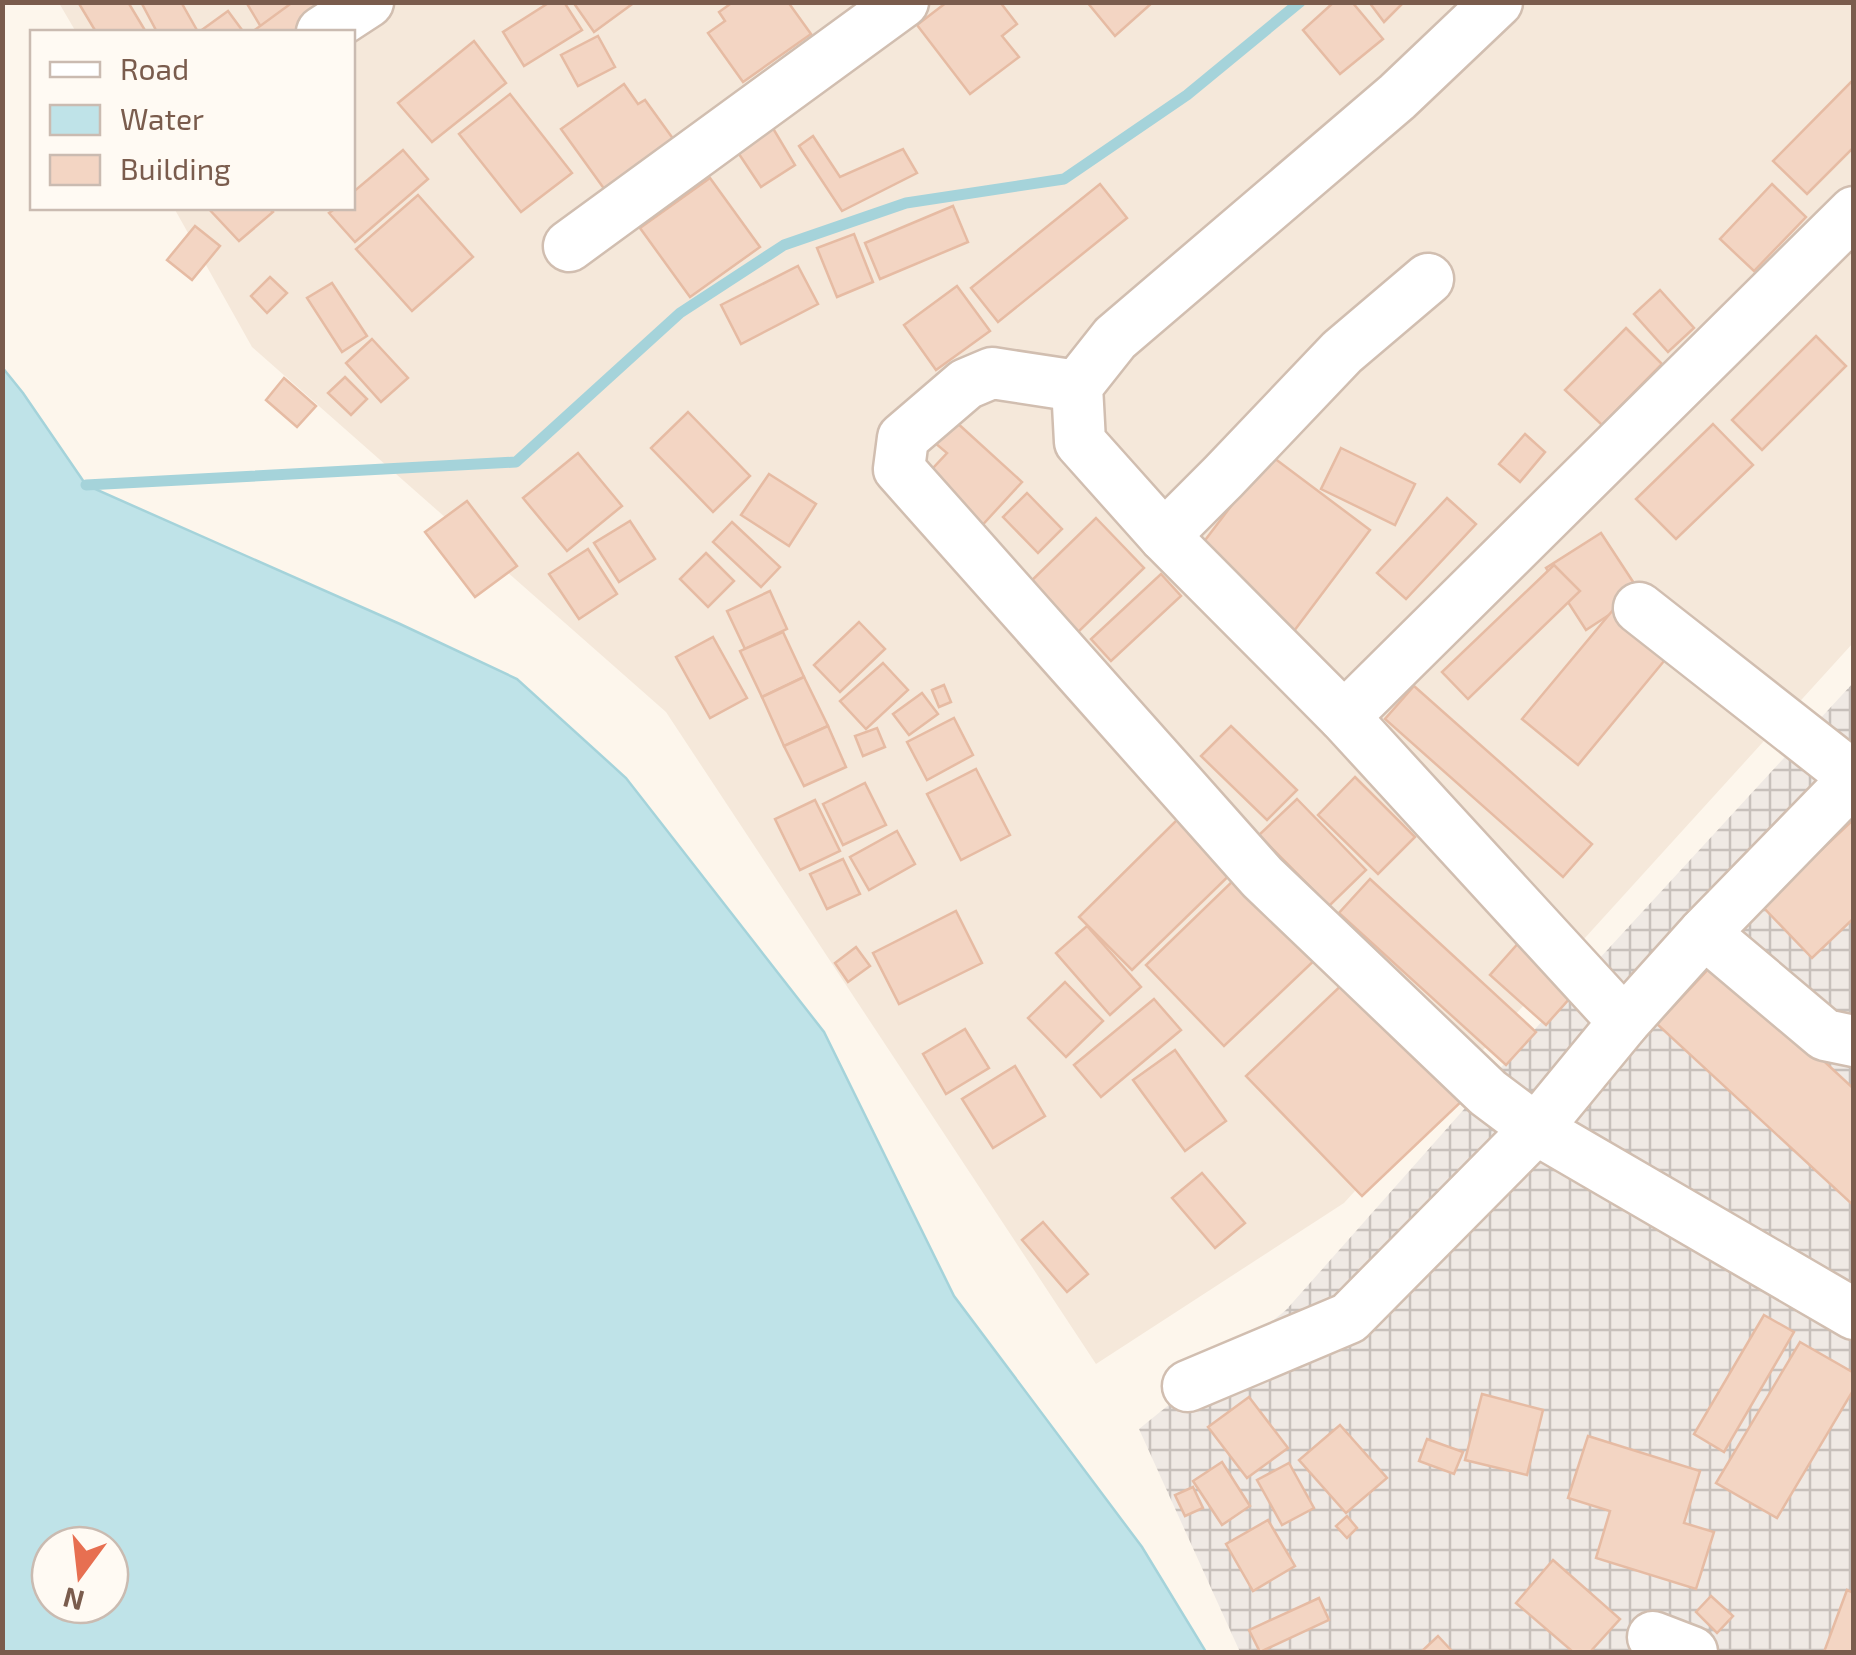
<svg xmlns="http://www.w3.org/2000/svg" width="1856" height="1655" font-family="'Exo 2',sans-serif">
	<defs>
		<pattern id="industrial-grid" width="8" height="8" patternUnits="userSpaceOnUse" patternTransform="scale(2.5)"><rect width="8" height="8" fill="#efe9e4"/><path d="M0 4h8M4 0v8" fill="none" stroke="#c7c0bb"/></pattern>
	</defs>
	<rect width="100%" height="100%" fill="#fdf6ec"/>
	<polygon fill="#f5e8da" points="59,3 1853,3 1853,643 1344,1203 1096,1364 666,712 252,347 174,208 352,208 352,32 76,32"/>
	<polygon fill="url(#industrial-grid)" points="1853,683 1853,1652 1240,1652 1139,1429 1286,1310 1552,1010"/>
	<path fill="#bfe3e8" stroke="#a5d3da" stroke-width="2.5" fill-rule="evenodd" d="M2,367L23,393L86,485L400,624L517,679L626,778L824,1032L954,1296L1142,1547L1206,1652H3ZM50,1545H110V1605H50Z"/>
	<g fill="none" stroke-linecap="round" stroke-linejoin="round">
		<polyline stroke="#a5d3da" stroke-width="11" points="86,485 516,462 680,313 784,245 906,203 1064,179 1187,95 1300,2"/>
	</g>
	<g fill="#f3d5c3" stroke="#e6bba3" stroke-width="2.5">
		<polygon points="78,2 128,2 146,32 96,32"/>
		<polygon points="141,2 181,2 198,32 157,32"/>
		<polygon points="246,2 333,2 284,32 264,32"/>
		<polygon points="293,2 317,2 327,15 303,32 252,32"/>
		<polygon points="550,2 564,2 582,30 524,66 503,32"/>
		<polygon points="573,2 635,2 594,32"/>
		<polygon points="733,2 788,2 811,34 743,82 708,33 725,21 719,12"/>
		<polygon points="947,2 1000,2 1017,24 1002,36 1019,57 970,94 917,25"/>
		<polygon points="1087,2 1153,2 1115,36"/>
		<polygon points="1334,2 1352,2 1383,39 1340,74 1303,30"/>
		<polygon points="1369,2 1404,2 1384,22"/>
		<polygon points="228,11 242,30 239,32 199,32"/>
		<polygon points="598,36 615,67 578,86 561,55"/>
		<polygon points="474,41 506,83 432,142 398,103"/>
		<polygon points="1851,82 1854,85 1854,147 1807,194 1773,161"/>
		<polygon points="624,84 638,104 645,100 674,140 605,190 561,129"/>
		<polygon points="510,94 572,173 521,212 459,134"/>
		<polygon points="765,115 795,165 761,187 729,139"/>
		<polygon points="813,136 840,177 903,149 917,173 842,211 799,146"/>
		<polygon points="403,150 428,179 355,242 329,213 336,208 352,208 352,193"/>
		<polygon points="710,178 760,247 690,297 640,228"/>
		<polygon points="1100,184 1127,218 998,322 971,288"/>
		<polygon points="1772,184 1806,217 1754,271 1720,239"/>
		<polygon points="418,195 473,257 412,311 356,249"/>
		<polygon points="953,206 968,242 880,279 865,243"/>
		<polygon points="208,208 269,208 273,212 239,241"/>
		<polygon points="195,226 220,246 192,280 167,260"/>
		<polygon points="854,234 873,282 837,297 817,248"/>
		<polygon points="798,266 818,304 741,344 721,305"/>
		<polygon points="270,277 287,293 267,313 251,296"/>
		<polygon points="332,283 367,336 342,352 307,298"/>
		<polygon points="957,286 990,331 936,370 904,325"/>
		<polygon points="1660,290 1694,328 1668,352 1634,314"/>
		<polygon points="1626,328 1662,364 1602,425 1565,390"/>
		<polygon points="1816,336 1846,366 1762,450 1732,420"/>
		<polygon points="372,339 408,378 381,402 346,363"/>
		<polygon points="345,377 367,399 351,415 328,393"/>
		<polygon points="284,378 316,406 297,427 266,400"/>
		<polygon points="688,412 750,476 713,512 651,448"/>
		<polygon points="955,421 1022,482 976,532 920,482 947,453 935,443"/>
		<polygon points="1713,424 1753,465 1676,539 1636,499"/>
		<polygon points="1525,434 1545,452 1520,482 1499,464"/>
		<polygon points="1341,448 1415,484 1395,525 1321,489"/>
		<polygon points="578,453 622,506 567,551 523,498"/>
		<polygon points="1270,455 1370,530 1294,631 1193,556"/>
		<polygon points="769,474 816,504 789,546 741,515"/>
		<polygon points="1027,493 1062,529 1038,553 1003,517"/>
		<polygon points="1447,498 1476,524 1406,599 1377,573"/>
		<polygon points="467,501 517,566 475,597 425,532"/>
		<polygon points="1096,518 1144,568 1075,635 1027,585"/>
		<polygon points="630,521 655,559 619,582 594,543"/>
		<polygon points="732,522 780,567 761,587 713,542"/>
		<polygon points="1601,533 1641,594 1586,630 1546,568"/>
		<polygon points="588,549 617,594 579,619 549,574"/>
		<polygon points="706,553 734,581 708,607 680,579"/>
		<polygon points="1554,565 1580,591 1468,699 1442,672"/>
		<polygon points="1161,574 1181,596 1111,661 1091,639"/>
		<polygon points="770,591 787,629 745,649 727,611"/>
		<polygon points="1613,610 1669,655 1578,765 1522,719"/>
		<polygon points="859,622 885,649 840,692 814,665"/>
		<polygon points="783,632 804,677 762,697 740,651"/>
		<polygon points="713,637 747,698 710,718 676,657"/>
		<polygon points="883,663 908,690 866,729 840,701"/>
		<polygon points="804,677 828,726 784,746 762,697"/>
		<polygon points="944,685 951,702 939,707 932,690"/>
		<polygon points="1414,686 1592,844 1563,877 1385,719"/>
		<polygon points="922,693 938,714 909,735 893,714"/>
		<polygon points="954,718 973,755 927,780 907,742"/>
		<polygon points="828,726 846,767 804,786 784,746"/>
		<polygon points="1231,726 1297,790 1267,820 1201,756"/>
		<polygon points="877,728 885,747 863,756 855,736"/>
		<polygon points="976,769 1010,835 961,860 927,794"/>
		<polygon points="1355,777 1415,837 1378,874 1318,815"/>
		<polygon points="865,783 886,825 843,845 823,804"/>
		<polygon points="1297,799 1366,870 1329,906 1259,835"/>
		<polygon points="815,800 840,851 800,870 775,819"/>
		<polygon points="1191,806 1244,861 1132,970 1079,917"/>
		<polygon points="1854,819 1854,918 1812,958 1762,906"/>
		<polygon points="897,831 915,864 869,890 850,857"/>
		<polygon points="843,859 860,894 827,909 810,874"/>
		<polygon points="1240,874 1319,956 1224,1046 1146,965"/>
		<polygon points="1370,879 1536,1032 1506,1065 1339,913"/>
		<polygon points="956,911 982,963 899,1004 873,953"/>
		<polygon points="1087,926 1141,987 1110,1015 1056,953"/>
		<polygon points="1522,939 1578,989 1546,1025 1490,975"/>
		<polygon points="856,947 870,966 848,982 835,963"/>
		<polygon points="1716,961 1854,1089 1854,1206 1657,1024"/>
		<polygon points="1349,978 1465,1098 1362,1196 1246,1076"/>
		<polygon points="1065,982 1103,1021 1066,1057 1028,1018"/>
		<polygon points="1154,999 1181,1030 1101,1097 1074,1065"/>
		<polygon points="965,1029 989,1068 946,1094 923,1054"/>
		<polygon points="1175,1050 1226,1121 1185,1151 1133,1080"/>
		<polygon points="1015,1066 1045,1116 993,1148 962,1099"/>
		<polygon points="1202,1173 1245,1223 1215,1248 1172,1198"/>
		<polygon points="1043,1222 1088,1274 1067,1292 1022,1240"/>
		<polygon points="1764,1315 1794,1332 1724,1452 1694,1434"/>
		<polygon points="1800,1342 1854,1373 1854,1389 1777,1518 1716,1483"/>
		<polygon points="1482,1394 1543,1410 1527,1475 1465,1460"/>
		<polygon points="1249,1397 1288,1448 1247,1478 1208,1427"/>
		<polygon points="1340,1425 1387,1478 1346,1513 1299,1460"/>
		<polygon points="1588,1436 1700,1471 1684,1523 1714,1532 1696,1589 1596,1558 1610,1511 1568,1498"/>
		<polygon points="1427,1439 1463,1452 1454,1474 1419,1461"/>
		<polygon points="1222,1462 1250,1506 1222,1525 1193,1481"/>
		<polygon points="1289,1463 1314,1508 1282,1525 1257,1480"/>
		<polygon points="1193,1487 1203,1508 1185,1516 1175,1495"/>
		<polygon points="1347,1516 1357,1528 1347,1538 1336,1526"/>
		<polygon points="1268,1520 1295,1566 1253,1591 1226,1544"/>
		<polygon points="1553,1560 1620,1619 1590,1652 1573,1652 1516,1603"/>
		<polygon points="1847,1590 1854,1593 1854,1652 1824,1652"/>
		<polygon points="1711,1596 1733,1616 1717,1633 1696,1612"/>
		<polygon points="1319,1598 1329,1620 1260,1652 1249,1630"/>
		<polygon points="1438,1636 1451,1650 1448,1652 1421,1652"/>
	</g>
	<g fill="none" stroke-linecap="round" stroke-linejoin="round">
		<g stroke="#d1beb0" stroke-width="55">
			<g id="minor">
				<polyline points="1497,2 1397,97 1115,338 1077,386 1080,442 1164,536 1344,717 1624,1022"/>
				<polyline points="322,32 368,2"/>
				<polyline points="569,246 903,2"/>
				<polyline points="1077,386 992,373 966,384 903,438 899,469 1262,877 1488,1093 1536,1129 1854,1314"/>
				<polyline points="1164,536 1223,477 1342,352 1428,279"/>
				<polyline points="1639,608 1854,777"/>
				<polyline points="1344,717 1854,212"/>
				<polyline points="1704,933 1825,1035 1854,1041"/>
				<polyline points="1188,1386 1349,1318 1536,1129 1624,1022 1704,933 1854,779"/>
				<polyline points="1653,1637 1692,1652"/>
			</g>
		</g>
		<use href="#minor" stroke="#fff" stroke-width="50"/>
	</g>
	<rect width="1856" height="1655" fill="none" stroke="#7a5c4d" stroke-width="10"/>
	<rect x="30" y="30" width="325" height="180" fill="#fffaf3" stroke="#cabbb1" stroke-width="2.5"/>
	<rect x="50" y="62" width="50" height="15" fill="#ffffff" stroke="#cabbb1" stroke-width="2.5"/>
	<text x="120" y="80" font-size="30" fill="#7a5c4d">Road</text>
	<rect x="50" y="105" width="50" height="30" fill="#bfe3e8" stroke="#cabbb1" stroke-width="2.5"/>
	<text x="120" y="130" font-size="30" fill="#7a5c4d">Water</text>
	<rect x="50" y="155" width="50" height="30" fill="#f3d5c3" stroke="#cabbb1" stroke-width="2.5"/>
	<text x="120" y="180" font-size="30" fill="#7a5c4d">Building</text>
	<g transform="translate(80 1575) rotate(195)"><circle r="48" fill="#fffaf3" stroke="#cabbb1" stroke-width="2.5"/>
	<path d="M0-8L18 38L0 25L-18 38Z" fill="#e76f51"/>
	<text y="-15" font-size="28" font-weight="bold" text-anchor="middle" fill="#7a5c4d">N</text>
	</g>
</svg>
